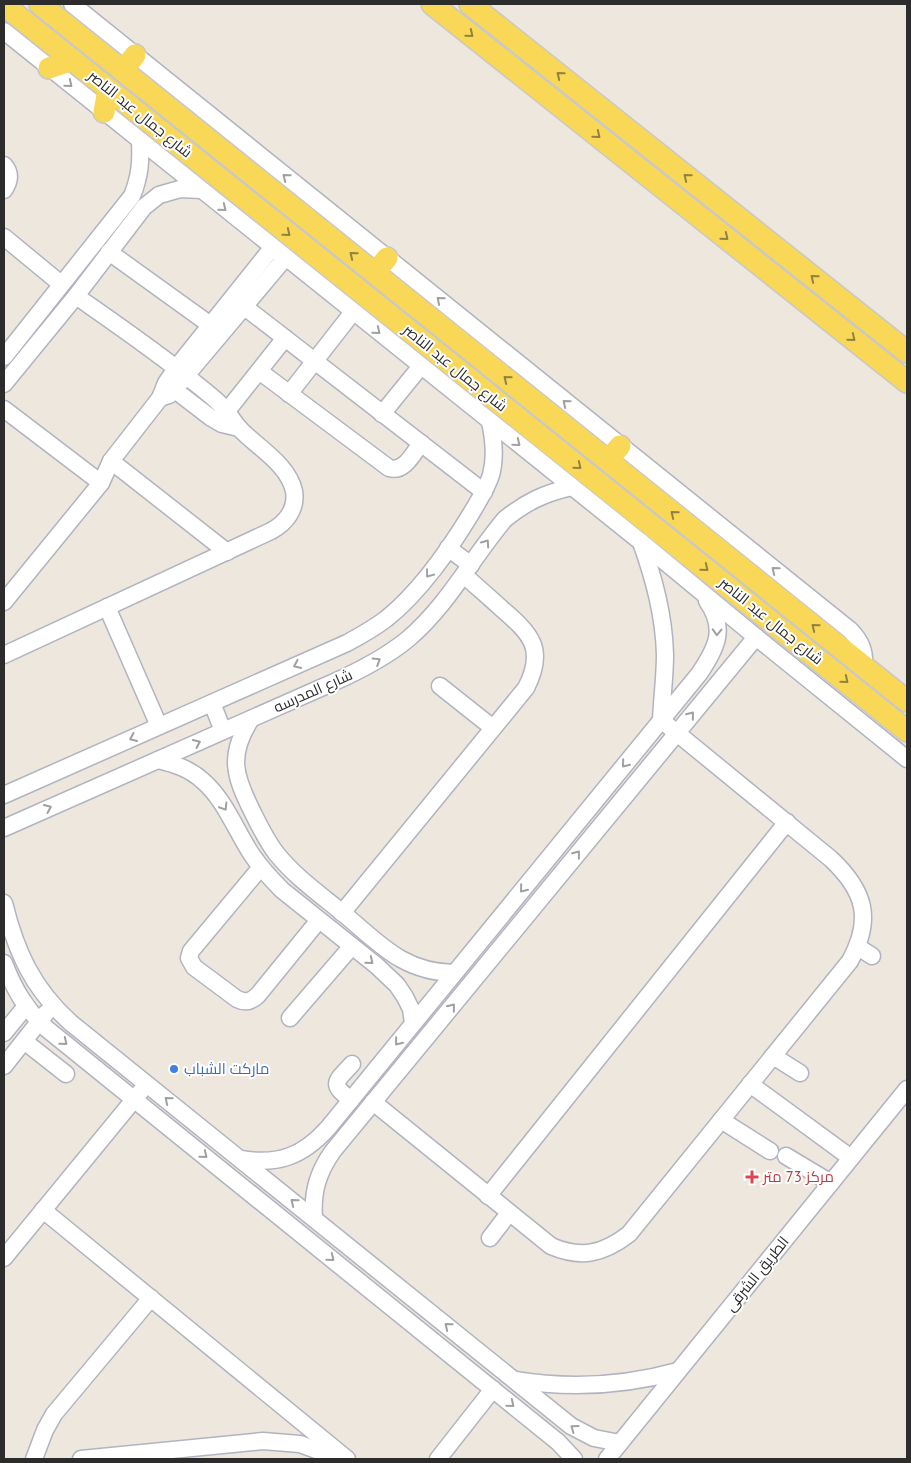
<svg xmlns="http://www.w3.org/2000/svg" width="911" height="1463" font-family="'PT Sans',Cairo,sans-serif">
	<rect width="100%" height="100%" fill="#eee7dd"/>
	<g fill="none" stroke-linecap="round" stroke-linejoin="round">
		<g stroke="#b1b3c0" stroke-width="19">
			<g id="minor">
				<path d="M72,4L850,630C861,641 865,651 864,666"/>
				<polyline points="4,31 641,542 756,637 907,759"/>
				<path d="M4,165C11,173 10,181 4,190"/>
				<polyline points="4,237 61,284"/>
				<polyline points="109,252 209,324"/>
				<polyline points="233,298 484,492"/>
				<path d="M4,357L132,196C140,176 141,162 140,141"/>
				<path d="M259,371L389,468C404,473 413,454 421,443"/>
				<polyline points="4,384 76,296 144,207 159,195 180,189 201,190"/>
				<polyline points="167,384 210,417 222,424 239,428"/>
				<polyline points="289,394 353,312"/>
				<polyline points="160,398 169,395 174,390 285,258"/>
				<polyline points="4,409 101,483"/>
				<polyline points="227,411 285,338"/>
				<polyline points="382,414 421,366"/>
				<polyline points="111,461 227,552"/>
				<polyline points="448,548 471,565"/>
				<polyline points="4,602 101,483 111,461 160,398 166,383 177,367 272,248"/>
				<polyline points="107,607 159,726"/>
				<path d="M4,655L271,531C286,523 297,509 294,491C288,464 258,448 240,429C233,422 229,412 221,405C213,397 204,390 195,383C157,352 116,324 76,296"/>
				<polyline points="440,686 493,728"/>
				<polyline points="212,703 223,731"/>
				<path d="M251,719C228,755 234,775 252,811C259,825 266,840 276,853C295,877 321,895 344,914C380,944 403,972 454,973"/>
				<path d="M158,760C175,764 190,769 203,781C225,800 236,831 252,855C261,868 271,879 282,890L377,966L397,985L405,997L411,1009L413,1023"/>
				<path d="M4,795L347,643C360,636 374,628 386,619C421,591 449,550 472,512C479,500 487,488 491,475C496,457 494,440 490,422"/>
				<path d="M4,828L332,683C359,671 385,658 408,639C448,605 472,558 505,519C526,502 545,493 572,487"/>
				<path d="M261,867L191,951L189,958L194,967L237,999C245,1003 251,1002 258,995L319,920"/>
				<path d="M4,903C16,952 33,989 71,1023L571,1426L594,1438L620,1443"/>
				<path d="M342,913L526,688C546,649 531,634 502,609C489,597 476,586 464,575"/>
				<polyline points="858,947 872,956"/>
				<path d="M4,963C14,989 26,1010 47,1029L558,1442L574,1459"/>
				<polyline points="290,1018 352,946"/>
				<polyline points="4,1033 26,1006"/>
				<polyline points="24,1041 66,1074"/>
				<polyline points="773,1056 800,1073"/>
				<polyline points="4,1066 46,1013"/>
				<polyline points="750,1084 851,1158"/>
				<path d="M351,1100C329,1083 336,1082 352,1064"/>
				<path d="M373,1102L551,1246C581,1259 603,1254 629,1234L850,961C873,919 865,891 831,859L661,720C662,698 665,676 665,655C664,615 654,579 641,542"/>
				<polyline points="721,1120 770,1151"/>
				<polyline points="786,1156 831,1183"/>
				<path d="M240,1159C278,1165 302,1157 328,1128L699,674C716,649 727,629 707,601"/>
				<polyline points="488,1196 787,822"/>
				<polyline points="43,1210 347,1459"/>
				<path d="M314,1218C312,1192 318,1172 333,1151L756,637"/>
				<polyline points="490,1238 509,1213"/>
				<polyline points="4,1258 141,1091"/>
				<path d="M515,1380C570,1389 624,1386 678,1371"/>
				<polyline points="34,1459 45,1430 54,1414 151,1298"/>
				<polyline points="81,1459 263,1441 300,1444 338,1458"/>
				<polyline points="438,1459 493,1389"/>
				<polyline points="607,1459 907,1089"/>
			</g>
		</g>
		<g stroke="#c8c8c8" stroke-width="24">
			<g id="major">
				<polyline points="40,4 907,701"/>
				<polyline points="432,4 907,382"/>
				<polyline points="470,4 907,352"/>
				<polyline points="4,5 907,731"/>
				<polyline points="49,68 73,60"/>
				<polyline points="123,71 135,55"/>
				<polyline points="104,112 108,90"/>
				<polyline points="375,273 387,258"/>
				<polyline points="608,460 620,446"/>
			</g>
		</g>
		<use href="#minor" stroke="#fff" stroke-width="16"/>
		<use href="#major" stroke="#f9d858" stroke-width="21"/>
	</g>
	<defs><path id="oneway-chevron" d="M-2-3.5L2.5 0L-2 3.5" fill="none" stroke-width="1.6" stroke-linecap="round" stroke-linejoin="round" transform="scale(1.25)"/></defs>
	<g stroke="#928242">
		<use href="#oneway-chevron" transform="translate(470 34) rotate(39)"/>
		<use href="#oneway-chevron" transform="translate(560 75) rotate(-141)"/>
		<use href="#oneway-chevron" transform="translate(597 135) rotate(39)"/>
		<use href="#oneway-chevron" transform="translate(687 177) rotate(-141)"/>
		<use href="#oneway-chevron" transform="translate(287 233) rotate(39)"/>
		<use href="#oneway-chevron" transform="translate(725 237) rotate(39)"/>
		<use href="#oneway-chevron" transform="translate(353 255) rotate(-141)"/>
		<use href="#oneway-chevron" transform="translate(814 278) rotate(-141)"/>
		<use href="#oneway-chevron" transform="translate(852 338) rotate(39)"/>
		<use href="#oneway-chevron" transform="translate(507 379) rotate(-141)"/>
		<use href="#oneway-chevron" transform="translate(578 466) rotate(39)"/>
		<use href="#oneway-chevron" transform="translate(674 514) rotate(-141)"/>
		<use href="#oneway-chevron" transform="translate(705 568) rotate(39)"/>
		<use href="#oneway-chevron" transform="translate(815 627) rotate(-141)"/>
		<use href="#oneway-chevron" transform="translate(845 680) rotate(39)"/>
	</g>
	<g stroke="#a0a0a0">
		<use href="#oneway-chevron" transform="translate(69 84) rotate(39)"/>
		<use href="#oneway-chevron" transform="translate(286 177) rotate(-141)"/>
		<use href="#oneway-chevron" transform="translate(223 208) rotate(39)"/>
		<use href="#oneway-chevron" transform="translate(440 300) rotate(-141)"/>
		<use href="#oneway-chevron" transform="translate(377 331) rotate(39)"/>
		<use href="#oneway-chevron" transform="translate(566 403) rotate(-141)"/>
		<use href="#oneway-chevron" transform="translate(517 443) rotate(39)"/>
		<use href="#oneway-chevron" transform="translate(486 543) rotate(-55)"/>
		<use href="#oneway-chevron" transform="translate(775 570) rotate(-141)"/>
		<use href="#oneway-chevron" transform="translate(429 574) rotate(127)"/>
		<use href="#oneway-chevron" transform="translate(717 632) rotate(92)"/>
		<use href="#oneway-chevron" transform="translate(377 661) rotate(-32)"/>
		<use href="#oneway-chevron" transform="translate(297 665) rotate(156)"/>
		<use href="#oneway-chevron" transform="translate(691 715) rotate(-51)"/>
		<use href="#oneway-chevron" transform="translate(133 738) rotate(156)"/>
		<use href="#oneway-chevron" transform="translate(197 743) rotate(-24)"/>
		<use href="#oneway-chevron" transform="translate(625 764) rotate(129)"/>
		<use href="#oneway-chevron" transform="translate(224 807) rotate(58)"/>
		<use href="#oneway-chevron" transform="translate(48 808) rotate(-24)"/>
		<use href="#oneway-chevron" transform="translate(577 854) rotate(-51)"/>
		<use href="#oneway-chevron" transform="translate(523 889) rotate(129)"/>
		<use href="#oneway-chevron" transform="translate(370 961) rotate(39)"/>
		<use href="#oneway-chevron" transform="translate(452 1007) rotate(-51)"/>
		<use href="#oneway-chevron" transform="translate(64 1042) rotate(39)"/>
		<use href="#oneway-chevron" transform="translate(398 1042) rotate(129)"/>
		<use href="#oneway-chevron" transform="translate(168 1100) rotate(-141)"/>
		<use href="#oneway-chevron" transform="translate(204 1155) rotate(39)"/>
		<use href="#oneway-chevron" transform="translate(294 1202) rotate(-141)"/>
		<use href="#oneway-chevron" transform="translate(331 1258) rotate(39)"/>
		<use href="#oneway-chevron" transform="translate(448 1326) rotate(-141)"/>
		<use href="#oneway-chevron" transform="translate(511 1404) rotate(39)"/>
		<use href="#oneway-chevron" transform="translate(574 1428) rotate(-144)"/>
	</g>
	<circle fill="#3f7fe0" stroke="#fff" stroke-width="2" cx="174" cy="1069" r="5"/>
	<path fill="#e0444e" stroke="#fff" stroke-width="2" d="M749.5 1169.5h5v5h5v5h-5v5h-5v-5h-5v-5h5z"/>
	<g text-anchor="middle" stroke-width="4" stroke-linejoin="round" paint-order="stroke">
		<g font-size="15" fill="#2c2c2c" stroke="#fff">
			<text transform="translate(140 114) rotate(39)" y="5">شارع جمال عبد الناصر</text>
			<text transform="translate(455 368) rotate(39)" y="5">شارع جمال عبد الناصر</text>
			<text transform="translate(771 621) rotate(39)" y="5">شارع جمال عبد الناصر</text>
			<text transform="translate(313 691) rotate(-24)" y="5">شارع المدرسه</text>
			<text transform="translate(757 1274) rotate(-51)" y="5">الطريق الشرقى</text>
		</g>
		<g font-size="15" fill="#366cbe" stroke="#fff" text-anchor="start">
			<text x="184" y="1074">ماركت الشباب</text>
		</g>
		<g font-size="15" fill="#be3a42" stroke="#fff" text-anchor="start">
			<text x="763" y="1182">مركز 73 متر</text>
		</g>
	</g>
	<rect width="911" height="1463" fill="none" stroke="#2c2c2c" stroke-width="10"/>
</svg>
